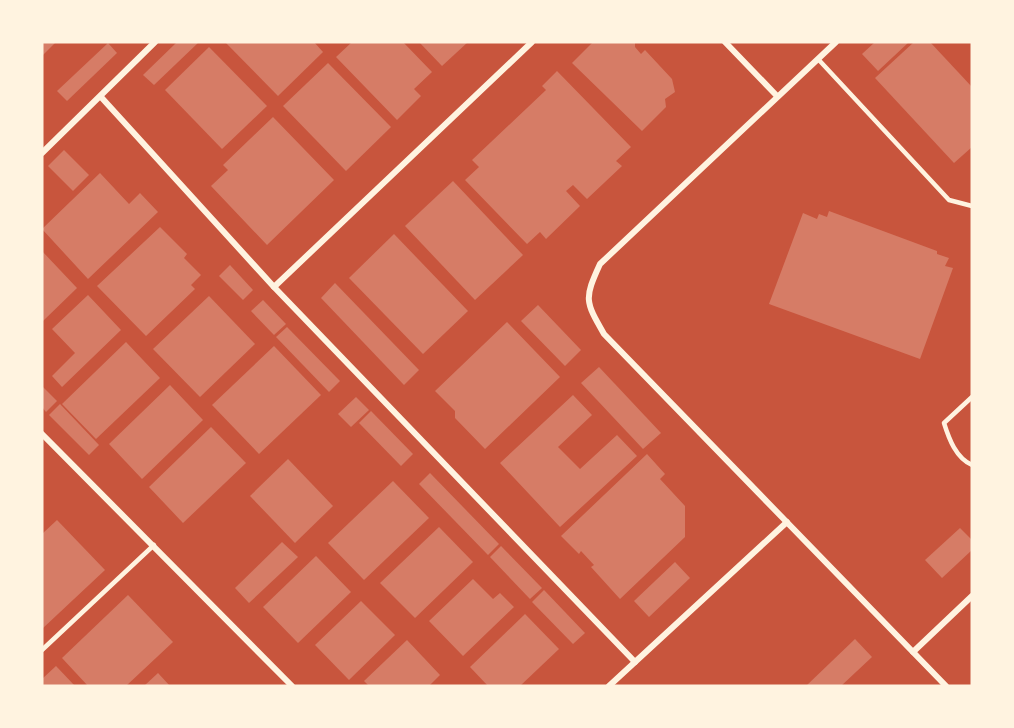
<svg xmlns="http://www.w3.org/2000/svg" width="1014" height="728" font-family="Signika,sans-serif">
	<rect width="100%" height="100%" fill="#c8553d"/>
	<g fill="#d67c66">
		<polygon points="42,42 56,42 42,56"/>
		<polygon points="177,42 199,42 154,85 143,75"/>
		<polygon points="225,42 314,42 323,52 278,96"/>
		<polygon points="352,42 403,42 432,72 414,89 421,96 397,120 336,57"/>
		<polygon points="419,42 468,42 442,66"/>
		<polygon points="593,42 635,42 635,47 641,54 645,50 672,79 675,92 665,99 666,107 642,131 572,63"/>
		<polygon points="875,42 909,42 878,71 862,54"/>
		<polygon points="914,42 930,42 972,87 972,147 954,163 875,78"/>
		<polygon points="108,43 117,53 67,101 57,91"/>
		<polygon points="209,47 267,106 222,149 165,90"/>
		<polygon points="328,63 391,127 346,171 283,106"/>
		<polygon points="557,71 631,147 616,161 622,166 587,199 573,185 566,191 580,206 546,239 540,232 527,244 465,180 479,167 472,160 546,90 542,86"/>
		<polygon points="273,117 334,180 267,245 211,186 228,170 223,165"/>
		<polygon points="64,150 89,175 73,191 48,166"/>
		<polygon points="100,173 129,204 140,193 158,212 88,279 42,229"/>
		<polygon points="453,181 523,255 475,300 405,226"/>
		<polygon points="829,211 937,251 937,254 949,258 945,266 953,268 920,359 769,304 803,213 817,219 819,214 827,217"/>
		<polygon points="160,227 187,254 184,258 201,275 191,285 195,289 146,336 97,286"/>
		<polygon points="394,234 468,311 423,354 349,278"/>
		<polygon points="42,251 77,288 42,322"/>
		<polygon points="230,265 253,290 243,300 219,276"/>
		<polygon points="335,283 419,370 404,385 321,298"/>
		<polygon points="88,295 121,330 62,387 52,376 75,353 52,329"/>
		<polygon points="209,296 255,344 200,397 153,349"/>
		<polygon points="263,300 286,324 274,335 251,311"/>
		<polygon points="538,305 581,350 565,366 521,321"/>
		<polygon points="507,322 560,377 485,449 455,418 455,411 435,391"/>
		<polygon points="287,327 340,381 329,392 276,337"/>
		<polygon points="126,342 160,378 96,439 62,404"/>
		<polygon points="274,346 321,395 259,454 212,405"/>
		<polygon points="599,367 661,433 643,449 581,383"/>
		<polygon points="170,385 203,420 142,479 109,444"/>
		<polygon points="42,386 57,401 46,412 42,407"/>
		<polygon points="573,395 592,415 558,447 580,469 617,435 637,456 560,527 500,463"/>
		<polygon points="356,397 369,410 351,427 338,414"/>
		<polygon points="60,404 99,445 89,455 49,415"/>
		<polygon points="371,411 413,454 401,466 359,423"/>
		<polygon points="211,427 246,463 183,523 149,487"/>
		<polygon points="647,454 665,474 660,479 685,506 685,537 620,599 591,567 594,565 581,551 579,554 561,536"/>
		<polygon points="288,459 333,506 295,543 250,496"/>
		<polygon points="430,473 499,544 488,555 419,484"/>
		<polygon points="393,481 429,518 364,580 328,543"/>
		<polygon points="57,520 105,570 42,629 42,534"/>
		<polygon points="439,527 473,562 415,618 380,583"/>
		<polygon points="960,528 972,540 972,550 942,578 925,560"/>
		<polygon points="282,542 298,557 249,603 235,588"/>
		<polygon points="501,546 542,588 530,599 490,557"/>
		<polygon points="316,556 351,592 298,643 263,607"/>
		<polygon points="675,562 690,578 649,617 634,601"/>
		<polygon points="473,579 493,599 500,593 514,607 463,656 429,621"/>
		<polygon points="544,590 585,633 573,644 532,602"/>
		<polygon points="128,595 173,642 126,686 88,686 62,658"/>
		<polygon points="361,601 395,635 349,680 315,645"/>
		<polygon points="525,614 559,649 520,686 488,686 470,667"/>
		<polygon points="855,639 872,657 841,686 806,686"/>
		<polygon points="407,640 440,675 429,686 369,686 364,681"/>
		<polygon points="56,666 75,686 42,686 42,679"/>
		<polygon points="158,673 170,686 144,686"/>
	</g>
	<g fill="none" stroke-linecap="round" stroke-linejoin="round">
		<g stroke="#fff3e0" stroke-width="4.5">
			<polyline points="818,59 949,200 972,206"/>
			<path d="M972,397L944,423C949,439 956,458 972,465"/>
			<polyline points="42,650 154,545"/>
		</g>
		<g stroke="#fff3e0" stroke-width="6">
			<polyline points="725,42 777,96"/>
			<path d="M836,42L600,264C584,299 585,301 604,334L946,686"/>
			<polyline points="101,97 274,287 635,662"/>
			<polyline points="42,153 155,42"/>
			<polyline points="274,287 532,42"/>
			<polyline points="42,434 292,686"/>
			<polyline points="913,652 972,596"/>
			<polyline points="609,686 787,522"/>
		</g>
	</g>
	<rect width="1014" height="728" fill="none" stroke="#fff3e0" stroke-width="87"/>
</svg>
